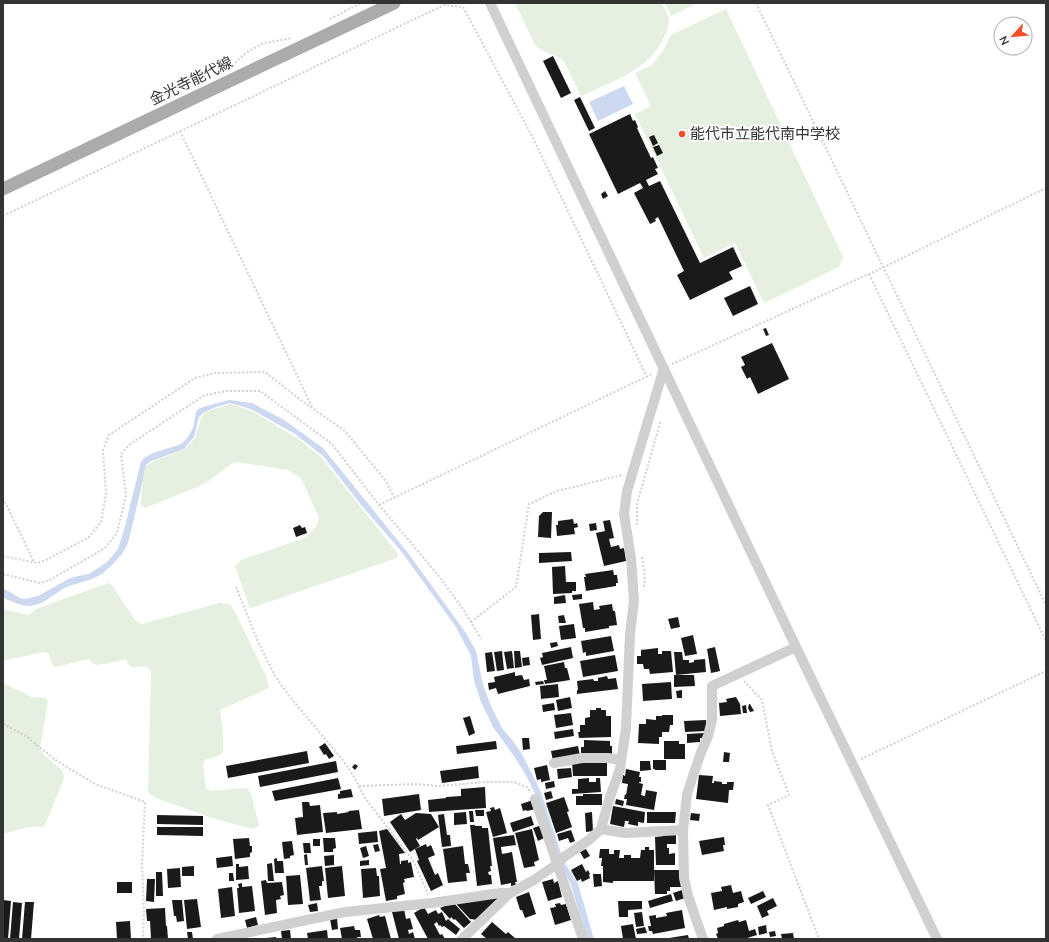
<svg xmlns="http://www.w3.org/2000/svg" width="1049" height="942" font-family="Mulish,'Noto Sans JP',sans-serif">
	<rect width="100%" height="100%" fill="#fff"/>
	<g fill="#e5f0e0">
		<path d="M515,3H662C664,8 669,15 669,20C669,26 667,32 664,37C650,70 611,82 581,96L563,60L536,47Z"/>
		<polygon points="665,3 698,3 671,16"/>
		<polygon points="726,9 843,257 839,267 764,303 735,243 704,258 635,114 651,106 635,73 652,65 664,49 671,35"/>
		<polygon points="230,404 252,411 300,440 321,457 398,554 397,558 251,608 249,606 235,566 241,560 307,537 317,525 319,518 301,478 287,470 237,462 231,464 209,481 197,487 145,508 141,505 143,479 146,466 156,460 185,449 195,438 201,418 205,412"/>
		<polygon points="108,583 112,585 135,620 142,624 219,603 230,604 236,614 267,678 269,688 220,710 223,733 223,752 218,756 205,760 203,766 206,788 211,791 247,788 251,794 259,826 255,828 252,829 212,818 156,798 148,792 151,672 148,667 133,667 130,666 126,660 123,660 98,665 93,664 89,659 56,667 53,666 48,653 43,652 3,661 3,609 29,615 36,609"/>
		<polygon points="3,683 32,697 46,698 48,702 40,749 43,754 63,771 64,778 45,825 42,827 28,827 3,834"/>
	</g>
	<g fill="#ccd9f1">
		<polygon points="624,86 633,104 598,121 589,102"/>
		<polygon points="229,400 252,403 284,420 323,448 408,553 466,633 476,651 483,685 491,706 502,728 513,741 522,754 541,792 561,853 566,865 578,884 594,939 587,939 571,885 562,866 536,796 528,779 514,756 493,727 481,702 474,681 471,656 456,627 401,551 362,506 323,456 295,434 251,409 230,403 216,407 204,412 199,417 194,437 184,449 151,461 146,465 145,469 141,489 128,543 122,554 112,565 102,574 92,579 66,587 42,603 30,606 21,605 3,598 3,588 20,598 25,599 38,596 70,578 78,576 89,574 107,562 118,549 124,530 141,462 144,458 153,453 181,444 188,437 193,428 196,412 198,409 206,406"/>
	</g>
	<g fill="#1a1a1a">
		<polygon points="553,56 571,93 561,98 543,61"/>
		<polygon points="580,97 595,128 589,131 574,100"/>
		<polygon points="630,114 633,121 635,120 638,127 637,128 651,158 653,157 658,168 655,169 658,174 646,180 649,186 660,181 700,263 733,247 742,266 729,272 733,279 690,300 677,275 684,271 658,217 655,219 656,221 650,224 634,193 643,188 640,183 618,194 589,134"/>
		<polygon points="654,135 658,143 653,146 649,137"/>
		<polygon points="659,145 663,153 657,156 653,147"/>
		<polygon points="605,191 608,196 603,199 601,194"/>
		<polygon points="750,286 758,304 733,316 724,298"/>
		<polygon points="766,328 769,335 766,336 763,329"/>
		<polygon points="772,343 789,379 758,394 750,377 747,379 741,367 745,365 741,357"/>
		<polygon points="543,512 552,512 551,538 538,537 539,516"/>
		<polygon points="573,519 574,524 577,523 578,527 574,528 575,534 557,536 556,525 558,525 558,521"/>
		<polygon points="610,520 614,538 609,539 611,547 619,545 620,549 624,548 626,561 604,566 596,533 605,531 603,521"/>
		<polygon points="596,523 597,530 590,531 589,524"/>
		<polygon points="300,525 302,528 305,527 307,533 296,537 293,528"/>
		<polygon points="571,552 572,561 539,563 539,553"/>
		<polygon points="565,566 566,582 576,582 576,591 572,591 572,593 553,594 552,567"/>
		<polygon points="613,570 614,575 617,575 618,583 616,583 616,586 586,591 584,577 586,577 585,574"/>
		<polygon points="582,594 582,599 573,600 572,595"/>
		<polygon points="565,595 566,603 554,604 554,597"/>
		<polygon points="593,602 594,610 600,609 599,606 612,604 613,611 615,611 617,625 609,626 609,628 585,632 585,628 583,628 579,604"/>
		<polygon points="539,614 541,639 533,640 531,615"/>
		<polygon points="564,615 566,623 559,623 558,616"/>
		<polygon points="678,617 680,627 671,629 668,619"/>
		<polygon points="574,624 576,638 561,640 559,626"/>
		<polygon points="693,635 697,654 685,656 681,638"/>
		<polygon points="611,636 614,651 586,656 586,652 583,653 581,641"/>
		<polygon points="557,642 558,646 551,648 550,643"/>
		<polygon points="571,647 573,658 542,665 540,658 543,657 542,653"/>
		<polygon points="715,647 720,671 711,673 707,649"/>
		<polygon points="658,648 658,654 662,654 662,651 671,651 673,672 650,674 649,669 644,669 643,664 637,664 637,656 641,656 641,650"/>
		<polygon points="502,651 504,670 497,671 494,652"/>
		<polygon points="512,651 514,668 507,669 504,652"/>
		<polygon points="514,651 520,651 522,667 515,668"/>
		<polygon points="492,652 495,671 487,672 485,653"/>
		<polygon points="674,652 682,652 683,660 689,660 689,663 694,662 694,660 705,659 706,672 676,675"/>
		<polygon points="615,655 618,671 583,677 580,661"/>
		<polygon points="529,657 530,665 523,666 522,658"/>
		<polygon points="564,662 565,668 567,668 570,680 545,684 544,680 547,680 544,666"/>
		<polygon points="515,672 515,676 522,675 524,680 529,679 530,686 498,694 496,688 489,690 488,683 495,682 494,677"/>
		<polygon points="674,675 694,675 695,686 674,687"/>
		<polygon points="607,676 608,679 616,678 618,689 577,694 577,690 578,690 577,681 593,679 594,681 598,681 598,678"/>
		<polygon points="543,681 544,684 536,685 535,682"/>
		<polygon points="671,682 672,699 643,701 642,684"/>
		<polygon points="558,684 559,697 541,699 540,686"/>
		<polygon points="682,690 682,698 677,698 676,691"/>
		<polygon points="570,697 572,708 558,711 556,700"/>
		<polygon points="736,697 740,704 741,714 720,716 719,703 727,702 726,699"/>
		<polygon points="554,703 555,710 543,712 542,705"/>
		<polygon points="749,704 750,704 754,711 750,712 748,708"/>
		<polygon points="746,705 747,713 743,713 742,706"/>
		<polygon points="596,708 601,708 601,710 606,710 606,716 611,716 611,737 579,738 578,732 580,732 580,725 585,725 585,718 590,717 590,710 596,710"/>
		<polygon points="571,713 573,725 556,728 554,715"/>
		<polygon points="662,715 673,715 673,725 670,725 669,732 662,732 662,737 659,737 659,744 638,743 639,724 646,724 646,719 656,720 656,716 662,716"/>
		<polygon points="470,716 475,733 469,736 463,718"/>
		<polygon points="706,720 706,731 685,732 684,721"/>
		<polygon points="573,729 574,736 555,739 554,732"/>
		<polygon points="704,733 704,738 700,738 700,742 687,743 687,734"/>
		<polygon points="522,738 529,738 530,749 523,750"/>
		<polygon points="584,740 610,741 610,746 612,746 612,757 581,756 581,747 584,747"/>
		<polygon points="496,741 497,749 457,754 456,746"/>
		<polygon points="664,741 679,741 679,744 685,744 685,759 664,759"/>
		<polygon points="325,743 334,756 329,759 326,754 324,755 319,747"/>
		<polygon points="578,746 580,756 553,761 551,751"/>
		<polygon points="307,751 309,763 228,778 226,766"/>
		<polygon points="724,752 730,753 729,762 723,762"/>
		<polygon points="653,760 666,760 666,770 655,770 655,769 653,769"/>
		<polygon points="336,761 338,772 260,787 258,776"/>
		<polygon points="607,761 607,776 573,776 572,762"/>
		<polygon points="640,761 650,761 651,770 640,771"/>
		<polygon points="355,764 358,766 355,770 352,767"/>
		<polygon points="547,765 550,780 541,782 541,779 537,780 534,768"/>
		<polygon points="478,766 479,778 442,783 440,771"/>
		<polygon points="571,768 572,777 558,779 557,769"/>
		<polygon points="626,769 640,772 639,777 641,777 641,782 639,782 639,783 643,784 641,795 645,796 646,790 657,792 654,810 626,805 627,799 624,799 625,794 626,795 628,784 622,783 623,775 625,776"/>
		<polygon points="699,775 713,776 712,783 714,783 714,781 722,782 722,784 727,784 727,782 734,782 733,790 729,790 728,803 696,799"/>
		<polygon points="338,778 341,789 275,801 272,791"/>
		<polygon points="589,778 589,782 596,782 596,778 600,778 601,792 572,794 572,789 578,789 578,779"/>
		<polygon points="554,781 555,787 546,789 545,783"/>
		<polygon points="485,787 486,808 429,812 428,800 446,798 446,797 461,796 461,789"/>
		<polygon points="351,789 353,797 338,799 338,794 340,794 340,791"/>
		<polygon points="551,791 553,798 546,800 544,793"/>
		<polygon points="419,794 421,810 384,816 382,799"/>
		<polygon points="583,794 602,794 602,805 576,805 576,796 583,796"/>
		<polygon points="564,797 569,811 567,812 572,827 556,833 546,803"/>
		<polygon points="616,799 624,801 623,806 615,804"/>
		<polygon points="533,800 536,809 527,811 526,810 523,811 521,804"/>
		<polygon points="302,802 309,802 310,806 320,805 323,832 297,835 295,818 303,817"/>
		<polygon points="613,806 645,812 644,823 638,822 638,826 628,824 629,821 625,821 624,827 610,824"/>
		<polygon points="494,807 495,810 500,808 507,833 493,837 486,812 491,811 490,808"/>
		<polygon points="359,810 362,829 326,833 323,813 337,812 337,814 349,812 348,811"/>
		<polygon points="475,810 484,810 484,816 476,816"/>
		<polygon points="469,811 473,811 474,822 470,822"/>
		<polygon points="466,812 467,824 454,825 454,813"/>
		<polygon points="592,812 593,831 586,832 585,813"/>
		<polygon points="647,812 676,812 675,823 647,823"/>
		<polygon points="416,813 431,814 439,827 418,840 417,838 416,839 420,846 410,852 390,822 401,814 405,820"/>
		<polygon points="691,813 700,814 699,821 690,820"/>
		<polygon points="444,814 447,835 450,835 451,846 442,847 438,815"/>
		<polygon points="157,815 203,816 203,825 157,824"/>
		<polygon points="531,816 534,825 513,832 510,823"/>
		<polygon points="470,825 475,825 475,826 482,826 482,828 488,828 492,866 490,866 491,871 488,872 489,875 491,875 492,884 477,886"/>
		<polygon points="542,825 546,837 538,841 533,828"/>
		<polygon points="157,827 203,827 203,836 157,835"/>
		<polygon points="387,829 405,853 399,854 400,864 401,864 401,861 408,860 408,863 411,862 414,877 404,879 405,882 403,883 405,894 397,896 397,899 386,901 380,869 386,868 379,831"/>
		<polygon points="532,829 539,860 534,862 535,866 524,868 515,833"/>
		<polygon points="571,830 575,841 570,843 568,838 559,841 557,834"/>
		<polygon points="377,831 378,842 359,844 358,833"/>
		<polygon points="676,833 676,844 667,844 667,848 669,848 669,854 675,853 675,865 656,865 655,837 664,836 664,834"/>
		<polygon points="514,835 516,845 501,847 502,854 512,852 517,882 515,882 516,885 511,886 511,883 501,885 493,838"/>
		<polygon points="724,837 725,845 723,845 724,851 702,855 699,841"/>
		<polygon points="249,838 250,846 252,846 252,852 250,853 250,857 235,859 233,839"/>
		<polygon points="323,838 335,838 336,848 333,849 333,852 324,852"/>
		<rect x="313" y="839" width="7" height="7"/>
		<polygon points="292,841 294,855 290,856 290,858 284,859 282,842"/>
		<polygon points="303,843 310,843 311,853 304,853"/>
		<polygon points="378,844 380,851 375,852 373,845"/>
		<polygon points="426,844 427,847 431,845 435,855 428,858 435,875 438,873 443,885 431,891 417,861 419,860 415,849"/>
		<polygon points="366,846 369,856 363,858 360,848"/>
		<polygon points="463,846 465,864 468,864 470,873 466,873 467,881 448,883 443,849"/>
		<polygon points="645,847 649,847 649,850 654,850 654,881 613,881 613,883 603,882 603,866 601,866 602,858 599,858 600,849 609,849 609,854 614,854 614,850 620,850 619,858 624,858 624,855 631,855 631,858 640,858 641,850 645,850"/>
		<polygon points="586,849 590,856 584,859 580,852"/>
		<polygon points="307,854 308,865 305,865 304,855"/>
		<polygon points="334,855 334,865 325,866 324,856"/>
		<polygon points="232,856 233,866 217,868 216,858"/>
		<polygon points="277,858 277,861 283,861 284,873 275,873 274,859"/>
		<polygon points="369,860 369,865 360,866 360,861"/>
		<polygon points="272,863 274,881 268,881 267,864"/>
		<polygon points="236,864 239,864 239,867 248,866 249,879 236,880"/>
		<polygon points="582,864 586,872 588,870 590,874 589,875 590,878 582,882 581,879 577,881 571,870"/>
		<polygon points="194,866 194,876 182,876 182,867"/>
		<polygon points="322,866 324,881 322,881 322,886 319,886 321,900 310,901 306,868"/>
		<polygon points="342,866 345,896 328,898 325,868"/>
		<polygon points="180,868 181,887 168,888 167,869"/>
		<polygon points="376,868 377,876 379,876 380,896 363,898 361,869"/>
		<polygon points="654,870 681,870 681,887 670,887 670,891 667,891 667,894 655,894"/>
		<polygon points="156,872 162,872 163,896 156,896"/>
		<polygon points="229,873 233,873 234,881 229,881"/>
		<polygon points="593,874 601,874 602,886 594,887"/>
		<polygon points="300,875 303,904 288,905 286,876"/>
		<polygon points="147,879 155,879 154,902 146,901"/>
		<polygon points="553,879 554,883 558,881 562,897 548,901 542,882"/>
		<polygon points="266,880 267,883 282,882 284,895 280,896 281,899 276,900 277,913 265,915 261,881"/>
		<rect x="117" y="882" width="15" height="11"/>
		<polygon points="242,883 242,887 252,886 255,911 239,913 237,888 239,888 238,884"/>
		<polygon points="731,885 733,893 741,891 744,902 738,904 738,907 727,909 727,907 714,910 711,893 722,891 721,887"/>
		<polygon points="232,887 235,916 221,918 218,889"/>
		<polygon points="682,890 685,898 676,901 673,893"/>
		<polygon points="763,891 766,897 751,904 748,898"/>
		<polygon points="529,892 536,914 525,918 522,910 520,910 516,897"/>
		<polygon points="671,894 673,901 650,908 648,901"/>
		<polygon points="497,897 500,900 478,920 470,919 457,905 457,902"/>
		<polygon points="773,898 777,906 767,911 769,915 762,918 757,906"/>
		<polygon points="197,899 201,927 187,929 184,900"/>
		<polygon points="3,900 11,901 8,939 3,939"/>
		<polygon points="172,900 182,900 184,921 177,922 176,916 174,916"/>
		<polygon points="618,901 642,901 642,909 628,910 628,917 619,917"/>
		<polygon points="13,902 22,903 19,939 10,939"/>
		<polygon points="25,902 34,902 31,939 22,939"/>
		<polygon points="453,902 471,922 464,928 455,919 454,920 451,917 450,919 440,908"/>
		<polygon points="317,903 318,911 310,912 308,905"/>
		<polygon points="560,903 561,905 566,904 571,920 555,925 550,908 556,907 555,904"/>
		<polygon points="424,907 428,914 436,910 438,914 442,912 446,921 448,919 460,929 456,935 444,926 442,927 440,925 439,926 437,922 434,924 440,935 442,934 445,939 428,939 414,913"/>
		<polygon points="165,908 166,926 167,926 168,939 151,939 150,921 147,921 146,909"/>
		<polygon points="404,909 406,919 410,918 413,929 408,930 409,934 413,932 415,939 399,939 392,912"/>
		<polygon points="682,910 685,928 653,934 652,931 649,931 648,926 651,926 649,916 656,915 656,918 667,916 666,913"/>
		<polygon points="642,912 644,926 636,927 634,913"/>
		<polygon points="379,915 380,917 385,916 391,939 373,939 367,919"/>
		<polygon points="256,917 258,925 247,928 245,920"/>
		<polygon points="337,918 338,929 332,930 330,919"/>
		<polygon points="738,920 739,922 746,920 749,931 755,929 757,935 744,939 718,939 716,934 718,933 717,928 724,926 724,924"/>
		<polygon points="130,921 131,939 117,939 116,922"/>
		<polygon points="492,922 506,934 508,932 516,939 487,939 481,934"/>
		<polygon points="633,924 636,939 623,939 621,926"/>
		<polygon points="766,925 767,933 759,935 758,927"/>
		<polygon points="354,926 355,930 360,930 361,937 357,937 358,939 342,939 340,928"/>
		<polygon points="645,927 647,933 637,934 636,929"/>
		<polygon points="290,930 291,939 282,939 281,931"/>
		<polygon points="327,930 328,939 308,939 307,933"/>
		<polygon points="775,931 776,936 770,937 769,932"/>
		<polygon points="187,932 192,932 193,939 188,939"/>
		<polygon points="793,933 794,939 782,939 781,934"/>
		<polygon points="688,935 689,939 669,939 669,938"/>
		<polygon points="276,937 277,939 267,939 266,938"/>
	</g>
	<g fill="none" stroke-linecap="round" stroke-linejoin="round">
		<g stroke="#d0d0d0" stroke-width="2" stroke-dasharray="2 2" stroke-linecap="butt">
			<polyline points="756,3 1046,605"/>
			<polyline points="330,19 361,3"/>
			<polyline points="229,68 246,53 264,43 292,38"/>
			<polyline points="180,131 312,407"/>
			<polyline points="3,216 444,5 463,7 533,138 647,377"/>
			<polyline points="869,274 1046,641"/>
			<polyline points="672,364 884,267 1046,188"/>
			<polyline points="3,498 34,562"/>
			<polyline points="379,505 652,374"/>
			<polyline points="637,525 637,504 660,423 658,422"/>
			<polyline points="3,556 37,563 46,560 89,537 101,522 106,494 103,450 109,435 195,378 214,373 265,372 302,401 345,431 385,480 394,497"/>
			<polyline points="642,557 645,576 644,588"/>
			<polyline points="3,574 40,583 50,580 105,548 117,533 126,495 121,454 130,444 205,395 227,391 260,391 332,444 379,505 438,575 463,609 481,639"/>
			<polyline points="236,587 259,644 275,676 289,696 342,759 353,775 365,798 414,862 428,894"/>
			<polyline points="471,622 516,587 529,504 557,491 622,475"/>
			<polyline points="744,681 762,700 772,751 789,795 768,805 819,939"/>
			<polyline points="3,724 26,736 54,759 95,784 145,802 142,865 144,911 143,939"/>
			<polyline points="861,759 1046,671"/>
			<polyline points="359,786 416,784 438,786 485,782 514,782 527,787 530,791"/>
		</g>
		<g stroke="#d0d0d0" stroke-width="10">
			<polyline points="490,3 796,647 937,939"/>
			<polyline points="554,763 582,758 608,758 621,760"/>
			<polyline points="535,799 583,939"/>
			<polyline points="601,829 625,833 683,830"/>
			<polyline points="217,939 345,912 432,903 500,893 510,893"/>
			<polyline points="462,939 510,893 534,880 557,864 564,857 589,840 601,829 609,800 620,769 626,728 630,634 634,601 631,558 624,514 627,491 664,368"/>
			<polyline points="703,939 688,896 684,878 683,830 687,794 700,755 708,736 712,720 712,686 796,647"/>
		</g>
		<polyline stroke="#ababab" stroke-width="13" points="3,189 263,65 394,3"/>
	</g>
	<circle fill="#f64e29" stroke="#fff" stroke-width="1.5" cx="682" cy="134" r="4"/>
	<g text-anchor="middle" stroke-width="4" stroke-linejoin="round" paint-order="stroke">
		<g font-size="15" fill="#333" stroke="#fff">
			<text transform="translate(191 81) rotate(-26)" y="5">金光寺能代線</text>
		</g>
		<g font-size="15" fill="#333" stroke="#fff" text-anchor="start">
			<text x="690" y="139">能代市立能代南中学校</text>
		</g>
	</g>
	<rect width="1049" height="942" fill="none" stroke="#333333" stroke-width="8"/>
	<g transform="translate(1013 36) rotate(243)"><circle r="19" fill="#ffffff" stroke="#adadad"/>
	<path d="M0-3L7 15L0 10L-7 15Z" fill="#f64e29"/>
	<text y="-6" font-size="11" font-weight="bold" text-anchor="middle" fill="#333333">N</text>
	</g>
</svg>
